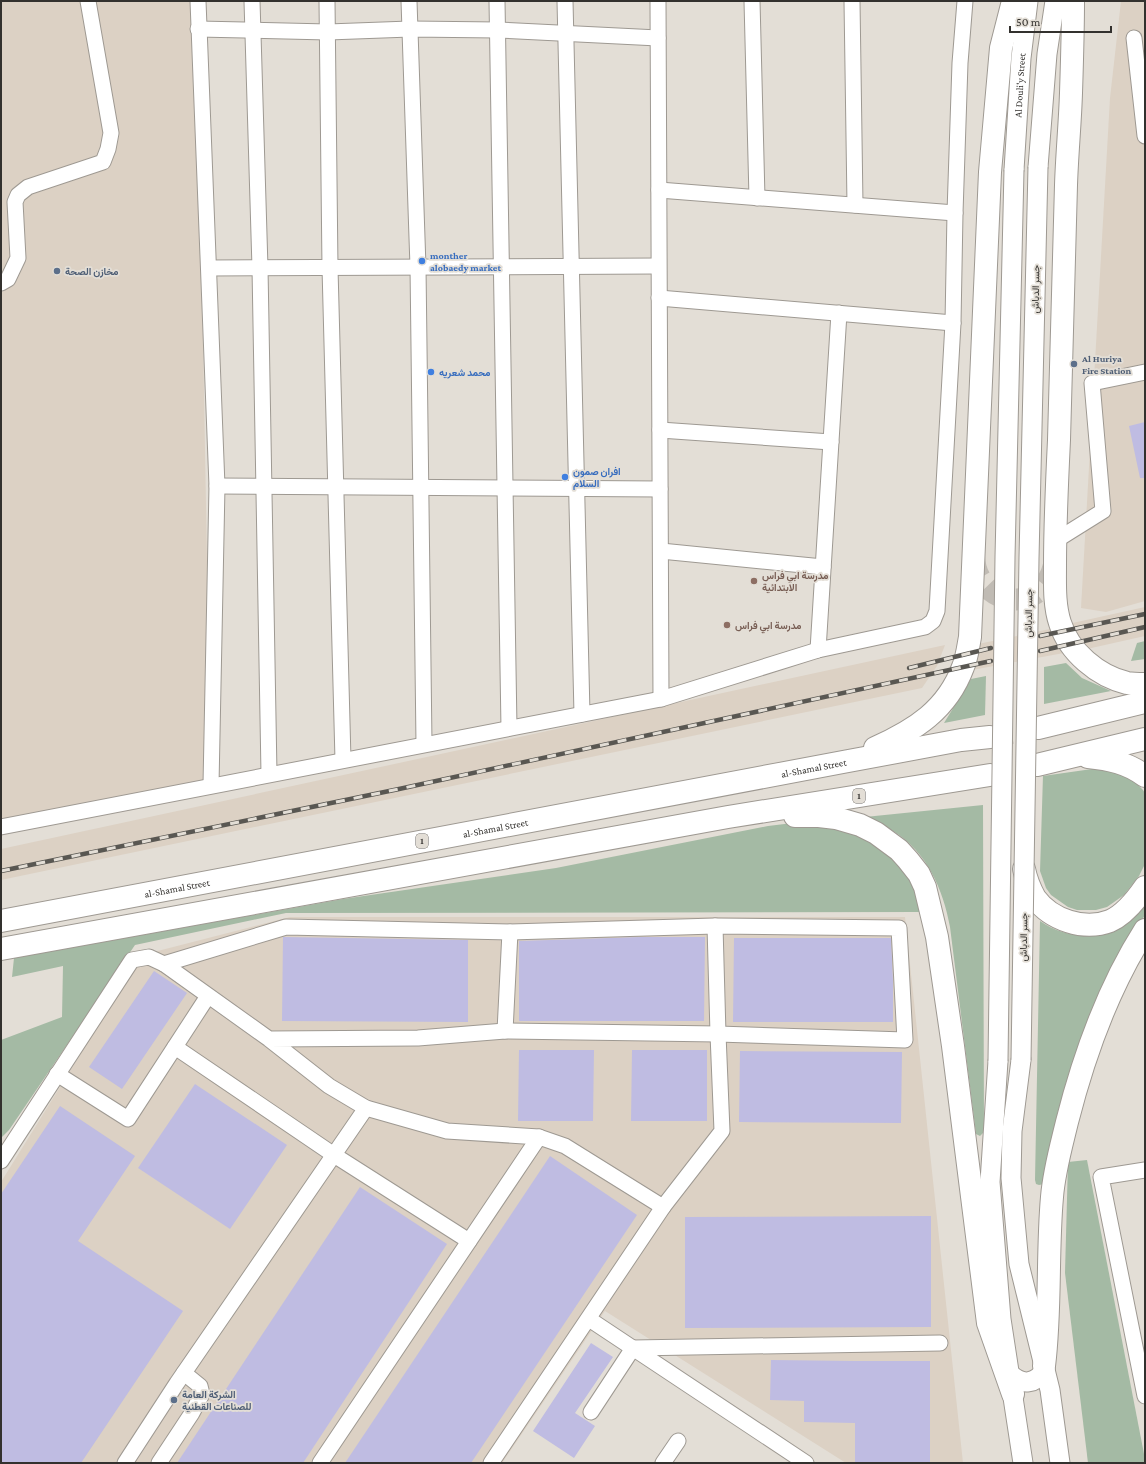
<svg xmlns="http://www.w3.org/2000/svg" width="1146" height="1464" font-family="'Crimson Pro',Vazirmatn,serif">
	<rect width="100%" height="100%" fill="#e3ded6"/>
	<g fill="#dcd1c4">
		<polygon points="1,1 197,1 211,785 1,827"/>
		<polygon points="1121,1 1145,1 1145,601 1106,612 1081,608 1110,98"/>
		<polygon points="1145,607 1145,636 1087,649 1068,624"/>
		<polygon points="1050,629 1064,653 972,670 978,644"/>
		<polygon points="945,645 937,666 922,688 1,880 1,849"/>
		<polygon points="290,917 905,917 963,1463 846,1463 605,1311 502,1463 1,1463 1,1182 142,955"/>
	</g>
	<g fill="#a4baa4">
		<polygon points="1145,641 1145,659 1131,661 1137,643"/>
		<polygon points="1066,663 1082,678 1111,691 1044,704 1044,667"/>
		<polygon points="986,676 985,715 944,723 971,679"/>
		<path d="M1092,769C1110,769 1135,777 1145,793V864L1139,876L1124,895L1107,907L1096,910H1077L1068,907L1051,895L1046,888L1040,871L1043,776Z"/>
		<path d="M983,805L984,1132L980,1136L976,1134L950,927C943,889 927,852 893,831C884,826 874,822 865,817Z"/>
		<polygon points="793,823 855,831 892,855 915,886 921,912 286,913 135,945 9,1130 1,1138 1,1040 62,1017 63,966 12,977 14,958 343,899 556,868 768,826"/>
		<path d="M1145,905V915L1109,975L1069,1076L1058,1111L1044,1184L1039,1185L1036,1184L1035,1180L1040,921C1065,939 1102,941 1128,923C1135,918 1140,911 1145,905Z"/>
		<polygon points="1087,1160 1145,1459 1145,1463 1088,1463 1065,1273 1068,1162"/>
	</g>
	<g fill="#bfbce2">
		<polygon points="1145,422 1145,478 1140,478 1129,426"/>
		<polygon points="283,937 468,940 468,1022 282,1021"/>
		<polygon points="641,937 705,937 704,1021 519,1021 519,941"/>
		<polygon points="734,938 891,938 893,982 893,1022 733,1022"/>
		<polygon points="154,971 187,993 122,1089 89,1067"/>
		<polygon points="519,1050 594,1050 593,1121 518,1121"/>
		<polygon points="632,1050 707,1050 707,1121 631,1121"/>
		<polygon points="740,1051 902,1052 901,1123 739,1122"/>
		<polygon points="195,1084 287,1145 230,1229 138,1168"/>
		<polygon points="60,1106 135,1156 78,1241 183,1311 81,1463 1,1463 1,1194"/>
		<polygon points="550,1156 637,1215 471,1463 345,1463"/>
		<polygon points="360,1187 447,1244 303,1463 177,1463"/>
		<polygon points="931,1216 931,1327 685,1328 685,1217"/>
		<polygon points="591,1343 613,1357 575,1413 595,1426 574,1458 533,1431"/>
		<polygon points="771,1360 854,1361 930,1361 930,1463 855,1463 855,1423 804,1422 804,1401 770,1400"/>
	</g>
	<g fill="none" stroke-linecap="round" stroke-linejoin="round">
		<g stroke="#c0bbb4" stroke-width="22" stroke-dasharray="22 11" stroke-linecap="butt">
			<path d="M974,557C976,599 1027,616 1048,580C1052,574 1054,566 1055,560"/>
			<polyline points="990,737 1038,728"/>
		</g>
		<g stroke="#9e9992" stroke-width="17">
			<g id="minor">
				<polyline points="198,1 217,486 211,785"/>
				<polyline points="252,1 260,268 269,774"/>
				<polyline points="327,1 330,268 343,760"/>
				<polyline points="409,1 418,267 424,744"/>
				<polyline points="497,1 509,728"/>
				<polyline points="565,1 582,714"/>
				<polyline points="658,1 661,699"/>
				<polyline points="752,1 757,198"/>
				<polyline points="852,1 855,205"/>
				<polyline points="198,29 328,32 410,29 498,30 658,38"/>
				<polyline points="1134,38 1145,136"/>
				<polyline points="659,190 955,213"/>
				<polyline points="209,268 658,266"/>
				<polyline points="1,283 8,279 18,258 15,202 18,195 28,187 103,162 108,149 111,133 88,1"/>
				<polyline points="659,298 953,323"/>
				<polyline points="660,430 831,442"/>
				<polyline points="217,486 660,489"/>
				<polyline points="1055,541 1103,511 1092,383 1145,372"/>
				<polyline points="661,551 823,567"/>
				<polyline points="818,650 839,313"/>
				<polyline points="1,827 661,699 818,650 925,627 933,621 937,611 953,323 955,213 960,63 965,1"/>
				<polyline points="505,1031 510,932"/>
				<polyline points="269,1039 418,1038 505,1031 718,1034 905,1040 899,928 715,926 510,932 286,927 164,964 269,1039 329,1086 366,1108 447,1131 539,1137 565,1146 663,1207"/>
				<polyline points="175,1047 334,1155 469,1241"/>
				<polyline points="57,1074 128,1119 208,996"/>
				<polyline points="1,1161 132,960 149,957 164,964"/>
				<polyline points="1145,1170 1101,1177 1145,1396"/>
				<polyline points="589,1319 806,1463"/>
				<polyline points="591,1412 633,1348 940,1343"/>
				<polyline points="125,1463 177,1383 366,1108"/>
				<polyline points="159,1463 192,1413 202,1394 200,1386 184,1373"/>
				<polyline points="320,1463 539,1137"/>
				<polyline points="491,1463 663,1207 722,1131 718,1034 715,926"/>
				<polyline points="663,1463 678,1441"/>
			</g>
		</g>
		<g stroke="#9e9992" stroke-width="21">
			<g id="major">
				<polyline points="1038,167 1047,54 1055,1"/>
				<path id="s1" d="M1014,170L1021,58L1028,1"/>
				<polyline points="1021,1060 1012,1131 1011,1178 1019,1264 1050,1390 1060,1463"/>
				<polyline points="998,1061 990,1182 1001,1319 1023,1463"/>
				<path d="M1010,1374C1022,1386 1036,1384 1045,1370"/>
			</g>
		</g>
		<g stroke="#9e9992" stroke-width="24">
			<g id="highway">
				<path d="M1073,1C1073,32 1072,62 1071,93C1070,124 1067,154 1066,185C1063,270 1061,355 1059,440C1057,481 1055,523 1055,565C1055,584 1054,605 1060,623C1069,652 1098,676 1127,683C1132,684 1139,684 1145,684"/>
				<polyline points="1038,728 1145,702"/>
				<path d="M875,748C915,730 947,710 963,667C967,658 968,647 970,637L990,172L1001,48L1013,1"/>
				<path d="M1088,757C1109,759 1128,763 1145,776"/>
				<polyline points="1037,765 1145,739"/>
				<polyline points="795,816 819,816 836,818 860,825 876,833 899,850 908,860 919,874 925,887 937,937 953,1046 988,1323 1013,1394"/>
				<path d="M1024,869C1026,879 1030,889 1035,898C1051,920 1084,931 1110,921C1124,915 1136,900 1145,887"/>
				<path id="s2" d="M1,921L843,762L961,740L990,737"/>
				<polyline points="1,949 728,817 990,775"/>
				<path d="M1044,1366C1051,1310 1047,1253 1052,1197C1054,1171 1061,1147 1067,1122C1084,1055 1108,988 1145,930"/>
			</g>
		</g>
		<use href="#minor" stroke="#fff" stroke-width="15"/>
		<use href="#major" stroke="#fff" stroke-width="19"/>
		<use href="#highway" stroke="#fff" stroke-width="22"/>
		<g stroke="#595752" stroke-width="4.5">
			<g id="rail">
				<polyline points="1040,636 1145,614"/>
				<polyline points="1040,651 1145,627"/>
				<polyline points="909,668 991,648"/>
				<polyline points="1,871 399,789 991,661"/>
			</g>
		</g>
		<use href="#rail" stroke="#e3ded6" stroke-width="3" stroke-dasharray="9" stroke-linecap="butt"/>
		<g stroke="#9e9992" stroke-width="21" stroke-linecap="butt">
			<g id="major-bridge">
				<polyline points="1021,1060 1029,558 1038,167"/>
				<polyline points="998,1061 1005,557 1014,170"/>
			</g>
		</g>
		<use href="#major-bridge" stroke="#fff" stroke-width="19"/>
	</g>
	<g fill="#3f7fe0" stroke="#e3ded6" stroke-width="1.5">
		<circle cx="422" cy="261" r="4"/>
		<circle cx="431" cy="372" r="4"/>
		<circle cx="565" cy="477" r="4"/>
	</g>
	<g fill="#5c6f8a" stroke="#e3ded6" stroke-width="1.5">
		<circle cx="57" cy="271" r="4"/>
		<circle cx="1074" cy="364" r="4"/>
		<circle cx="174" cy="1400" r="4"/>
	</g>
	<g fill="#8d6e63" stroke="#e3ded6" stroke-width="1.5">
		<circle cx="754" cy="581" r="4"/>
		<circle cx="727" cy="625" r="4"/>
	</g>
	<g text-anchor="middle" stroke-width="3.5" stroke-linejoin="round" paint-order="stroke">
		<g fill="#e3ded6" stroke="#686560" stroke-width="1">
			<rect x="853" y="789" width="12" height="14" rx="3"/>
			<rect x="416" y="834" width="12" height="14" rx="3"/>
		</g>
		<g font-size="9" font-weight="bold" fill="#33312e">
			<text x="859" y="799">1</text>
			<text x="422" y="844">1</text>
		</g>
		<g font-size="10" fill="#33312e" stroke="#e3ded6">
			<text dy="4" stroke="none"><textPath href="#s1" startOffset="85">Al Douli'y Street</textPath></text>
			<text transform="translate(1035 289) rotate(-89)" y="4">جسر الدباش</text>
			<text transform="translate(1028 613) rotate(-89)" y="4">جسر الدباش</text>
			<text dy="4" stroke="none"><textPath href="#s2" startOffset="827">al-Shamal Street</textPath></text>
			<text dy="4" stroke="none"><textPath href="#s2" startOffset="503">al-Shamal Street</textPath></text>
			<text dy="4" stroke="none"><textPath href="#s2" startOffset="179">al-Shamal Street</textPath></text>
			<text transform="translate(1023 937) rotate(-89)" y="4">جسر الدباش</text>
		</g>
		<g font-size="10" font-weight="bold" fill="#366cbe" stroke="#e3ded6" text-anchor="start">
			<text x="430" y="259">monther<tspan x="430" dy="12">alobaedy market</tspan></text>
			<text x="439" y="376">محمد شعريه</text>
			<text x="573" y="475">افران صمون<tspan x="573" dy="12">السلام</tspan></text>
		</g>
		<g font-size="10" font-weight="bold" fill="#4e5e75" stroke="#e3ded6" text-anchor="start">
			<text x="65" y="275">مخازن الصحة</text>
			<text x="1082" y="362">Al Huriya<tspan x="1082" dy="12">Fire Station</tspan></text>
			<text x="182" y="1398">الشركة العامة<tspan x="182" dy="12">للصناعات القطنية</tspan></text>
		</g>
		<g font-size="10" font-weight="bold" fill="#785e54" stroke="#e3ded6" text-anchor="start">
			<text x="762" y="579">مدرسة ابي فراس<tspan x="762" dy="12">الابتدائية</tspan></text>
			<text x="735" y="629">مدرسة ابي فراس</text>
		</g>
	</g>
	<rect width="1146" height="1464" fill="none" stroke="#33312e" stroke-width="4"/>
	<path d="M1010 26v6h101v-6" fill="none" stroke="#33312e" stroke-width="2"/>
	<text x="1016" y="26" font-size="12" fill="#33312e" stroke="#e3ded6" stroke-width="3" paint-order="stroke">50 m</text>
</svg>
